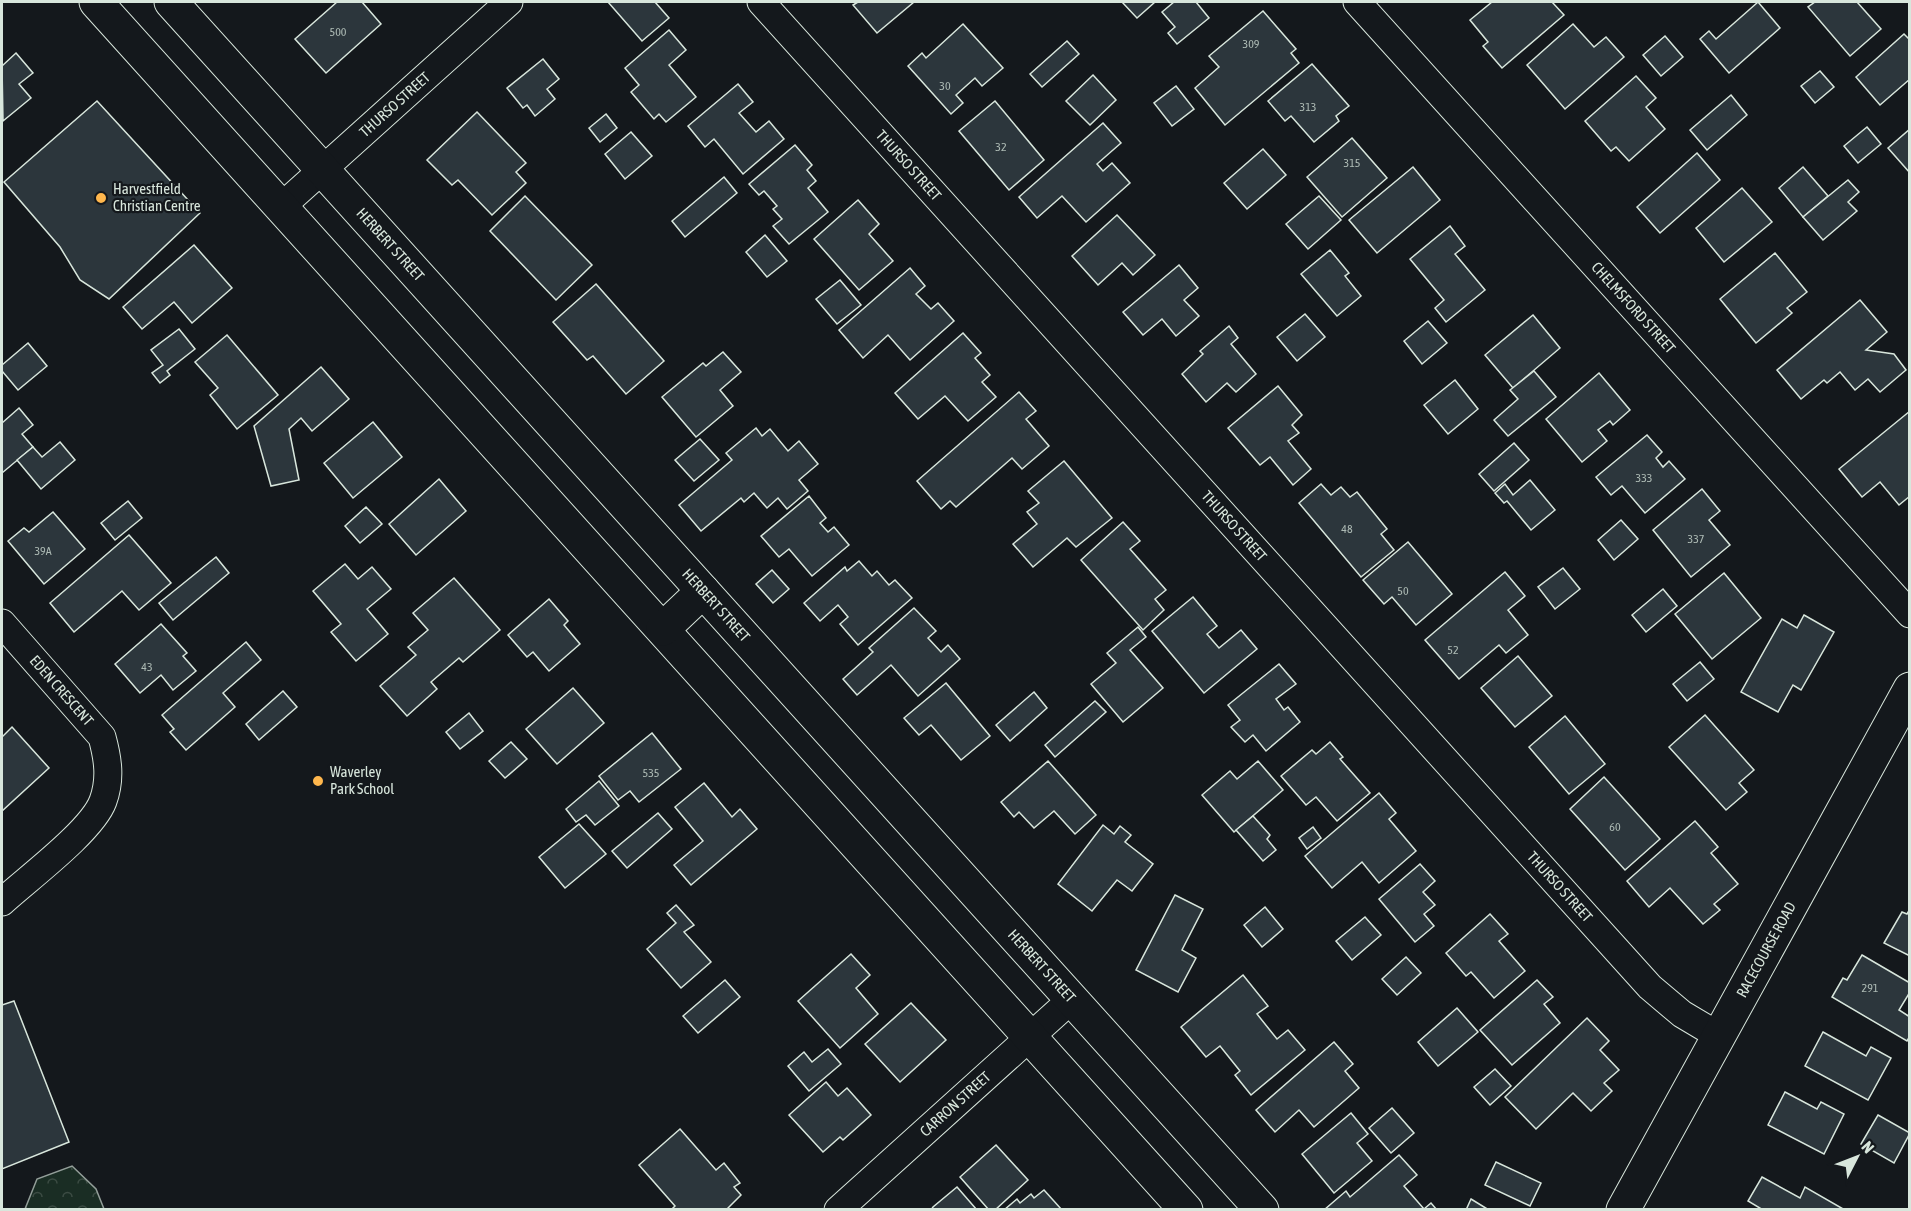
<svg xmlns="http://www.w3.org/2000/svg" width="1911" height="1211" font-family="'Asap Condensed',sans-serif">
	<defs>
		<pattern id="park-crowns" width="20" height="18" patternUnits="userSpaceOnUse" patternTransform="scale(1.5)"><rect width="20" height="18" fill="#1a2d24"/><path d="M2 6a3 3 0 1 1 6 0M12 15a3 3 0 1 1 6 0" fill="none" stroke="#3b4b43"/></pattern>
	</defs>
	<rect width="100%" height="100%" fill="#14181c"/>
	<polygon fill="url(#park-crowns)" stroke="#939e99" stroke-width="1.5" points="72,1166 96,1189 104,1209 25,1209 37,1179"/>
	<g fill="#2c363c" stroke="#d8e6dc" stroke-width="1.5">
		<polygon points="337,2 362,2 381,24 326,73 295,39"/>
		<polygon points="608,2 655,2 669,18 642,41"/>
		<polygon points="858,2 914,2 877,33 853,5"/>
		<polygon points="1122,2 1155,2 1137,18"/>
		<polygon points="1174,2 1196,2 1209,18 1177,44 1168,33 1175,27 1162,12"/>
		<polygon points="1492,2 1552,2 1564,15 1502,68 1483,46 1488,42 1470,20"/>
		<polygon points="1758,2 1780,28 1729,73 1700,39 1709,31 1716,39"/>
		<polygon points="1815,2 1857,2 1881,29 1850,56 1808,7"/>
		<polygon points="1263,11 1296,49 1291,53 1299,63 1225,125 1195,88 1219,67 1209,56"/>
		<polygon points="963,24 1003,68 982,86 975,78 956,95 963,103 951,114 908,66 922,53 926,58"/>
		<polygon points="1573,24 1594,47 1606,37 1624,57 1565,109 1527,65"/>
		<polygon points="669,30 686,50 669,65 696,97 666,122 659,114 654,119 631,92 639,85 625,68"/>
		<polygon points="1904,34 1910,40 1910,79 1880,105 1856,77"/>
		<polygon points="1665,36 1683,57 1661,76 1643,55"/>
		<polygon points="1067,41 1079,54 1042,87 1030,74"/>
		<polygon points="16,53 33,73 19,84 31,98 3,121 2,66"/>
		<polygon points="543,59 559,79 547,89 555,99 535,116 527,105 523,108 507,88"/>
		<polygon points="1312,64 1349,106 1336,116 1339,121 1314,142 1291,116 1285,121 1268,101"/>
		<polygon points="1820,71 1834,87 1815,103 1801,86"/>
		<polygon points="1093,75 1116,100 1090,125 1066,101"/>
		<polygon points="1636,76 1656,98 1646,107 1665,129 1629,161 1616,147 1611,151 1585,121"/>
		<polygon points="738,84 753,102 739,113 756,132 769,121 784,139 743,174 714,139 705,147 688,126"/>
		<polygon points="1176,86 1194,109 1172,126 1154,103"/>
		<polygon points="1731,95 1747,115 1707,150 1690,130"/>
		<polygon points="97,101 200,213 109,299 80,280 60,247 4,182"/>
		<polygon points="995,101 1044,160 1009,190 959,131"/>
		<polygon points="477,112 526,163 516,172 526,183 492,215 458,180 452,185 427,160"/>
		<polygon points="606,114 617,128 600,142 589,128"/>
		<polygon points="1103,123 1121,143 1097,164 1103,171 1112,163 1130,183 1086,222 1062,196 1037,218 1019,197"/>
		<polygon points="1867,127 1881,144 1858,163 1844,146"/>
		<polygon points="1910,129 1910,173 1888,148"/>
		<polygon points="631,132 652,156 625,179 605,154"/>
		<polygon points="1352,138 1387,178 1342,217 1307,177"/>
		<polygon points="795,145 812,165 807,170 816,181 808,188 828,212 789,244 773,226 782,219 773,209 777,206 764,191 759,195 749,184"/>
		<polygon points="1263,149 1286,175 1247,209 1224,183"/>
		<polygon points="1697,153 1720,180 1660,233 1637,207"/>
		<polygon points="1413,167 1440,200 1377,253 1349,220"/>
		<polygon points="1803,167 1828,196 1803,217 1779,188"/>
		<polygon points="724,177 737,193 685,237 672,221"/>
		<polygon points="1848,180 1859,192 1848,202 1857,211 1823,240 1803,217"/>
		<polygon points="1742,188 1772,222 1724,262 1696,228"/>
		<polygon points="525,196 592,265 556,300 490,231"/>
		<polygon points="1319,196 1341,220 1308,249 1286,224"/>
		<polygon points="858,200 879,224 869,234 893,261 859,290 814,239"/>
		<polygon points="1117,215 1155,255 1133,275 1122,263 1098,285 1072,256"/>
		<polygon points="1450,226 1465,246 1455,254 1485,290 1446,322 1435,308 1444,300 1410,259"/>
		<polygon points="765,235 787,261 767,277 746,252"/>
		<polygon points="194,245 232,288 192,323 174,302 142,329 123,307"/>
		<polygon points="1330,250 1349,273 1345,276 1361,296 1337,316 1301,274"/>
		<polygon points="1775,253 1807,292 1787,308 1792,313 1756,343 1720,299"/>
		<polygon points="1179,265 1198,288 1184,300 1199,316 1176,336 1162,319 1143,335 1123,312"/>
		<polygon points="910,268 925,286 916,294 931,309 938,303 954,321 910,360 888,335 863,358 839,330"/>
		<polygon points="840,280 861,305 837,324 816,299"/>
		<polygon points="596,284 664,361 626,394 593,356 587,360 553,322"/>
		<polygon points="1860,300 1887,332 1866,350 1894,354 1906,370 1880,392 1868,379 1855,390 1840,372 1827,383 1824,380 1801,399 1777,370"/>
		<polygon points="1305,314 1325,337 1297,361 1277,337"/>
		<polygon points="1533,315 1560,348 1513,388 1485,355"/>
		<polygon points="1428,321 1447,343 1422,364 1404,341"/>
		<polygon points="1229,326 1238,338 1231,344 1256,374 1236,392 1227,383 1206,402 1182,374 1203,354 1200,351"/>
		<polygon points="179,329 195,349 167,371 170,375 160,383 152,373 163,365 151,350"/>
		<polygon points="963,333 981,353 975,358 990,375 982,382 996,397 968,421 945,396 918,419 895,393"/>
		<polygon points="227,335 278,395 237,429 210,395 218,388 195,362"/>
		<polygon points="28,343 47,366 18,390 2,371 2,365"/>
		<polygon points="723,352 741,372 720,390 733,406 696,437 662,397 703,363 706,366"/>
		<polygon points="321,367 349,399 312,431 301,418 289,429 299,480 271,486 254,426"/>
		<polygon points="1534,371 1556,397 1508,436 1494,420 1518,399 1510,390"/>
		<polygon points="1599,373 1630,410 1613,425 1610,421 1598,430 1607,441 1582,462 1546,419"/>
		<polygon points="1455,380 1478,409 1448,434 1424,405"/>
		<polygon points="1278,386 1302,415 1292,425 1299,433 1288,441 1311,469 1293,485 1270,457 1260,465 1228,428"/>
		<polygon points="1019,392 1036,411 1026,419 1049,446 1022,469 1012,458 956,507 950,501 941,509 917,481"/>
		<polygon points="19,408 33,425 22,434 33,447 2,473 2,423"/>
		<polygon points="1910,411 1910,496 1899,505 1880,482 1862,497 1839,469"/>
		<polygon points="373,422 402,457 353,498 324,463"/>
		<polygon points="756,428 762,436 770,429 788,451 799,441 818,464 799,480 808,491 787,509 778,498 767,508 754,493 744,502 741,498 701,531 679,505 732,460 726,453"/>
		<polygon points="1647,435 1662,452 1656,458 1663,467 1669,461 1685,479 1645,513 1622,486 1611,495 1596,477"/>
		<polygon points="700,439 719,460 694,481 675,460"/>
		<polygon points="60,442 75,460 41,489 17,460 33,447 42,457"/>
		<polygon points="1514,443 1529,460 1494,491 1479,474"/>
		<polygon points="1064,461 1112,518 1076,547 1067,538 1033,567 1013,544 1037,524 1027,512 1039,503 1028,491"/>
		<polygon points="439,479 466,511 416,555 389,524"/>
		<polygon points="1530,480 1555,510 1531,530 1507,501 1504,503 1495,493 1505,484 1513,495"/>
		<polygon points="1321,484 1331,495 1341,487 1350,497 1357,492 1387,529 1381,534 1394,550 1361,577 1299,503"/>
		<polygon points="1702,489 1720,511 1709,520 1730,545 1691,577 1653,530"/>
		<polygon points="809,496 826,518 820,523 828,532 834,527 849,545 812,576 789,549 779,557 761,536"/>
		<polygon points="128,501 142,518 115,540 101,523"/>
		<polygon points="366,507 382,524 360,543 345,526"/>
		<polygon points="53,512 85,549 44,584 8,541 24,528 29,532"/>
		<polygon points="1621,520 1638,539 1614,560 1598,540"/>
		<polygon points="1123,522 1140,541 1130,549 1166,590 1155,599 1164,610 1143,630 1081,560"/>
		<polygon points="129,535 171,583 139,610 122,591 74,632 50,603"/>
		<polygon points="1408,542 1452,594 1416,625 1392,597 1384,604 1363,580"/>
		<polygon points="216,557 229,573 173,620 159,603"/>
		<polygon points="859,561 872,576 877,571 889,585 895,580 912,598 858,645 840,624 848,617 838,605 820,621 804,603 845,567 847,571"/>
		<polygon points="345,564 358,579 372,567 391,589 367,609 388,634 356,661 331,632 341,624 313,591"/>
		<polygon points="1563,568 1580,589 1555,609 1538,587"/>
		<polygon points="772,570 789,589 773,603 756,584"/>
		<polygon points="1505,572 1525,596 1508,610 1528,635 1506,653 1499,645 1459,679 1425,640"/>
		<polygon points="1724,573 1761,618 1712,659 1675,614"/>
		<polygon points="454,578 500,630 463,662 459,658 431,682 437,689 407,716 380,686 416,655 408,647 428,630 413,613"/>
		<polygon points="1663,589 1677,606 1646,632 1632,615"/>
		<polygon points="1193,597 1217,626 1207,634 1219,648 1241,630 1257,649 1204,693 1152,631"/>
		<polygon points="549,599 568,621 564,625 580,644 549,671 533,652 527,657 508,635"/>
		<polygon points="914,608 936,631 928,638 941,652 948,645 960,659 918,696 891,665 857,695 843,679 873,652 869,648"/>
		<polygon points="1804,615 1834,632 1801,690 1793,685 1778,712 1741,692 1782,619 1797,628"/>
		<polygon points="161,624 187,653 183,656 196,671 173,690 161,675 140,693 115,664"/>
		<polygon points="1138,627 1146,637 1130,650 1163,688 1123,722 1091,684 1116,663 1107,653"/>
		<polygon points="246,642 261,660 223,693 235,707 186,750 170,732 174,729 162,715"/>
		<polygon points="1518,656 1552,696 1515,727 1481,688"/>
		<polygon points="1700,662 1714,679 1687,701 1673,684"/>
		<polygon points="1279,664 1296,684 1276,699 1284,710 1288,707 1300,722 1266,751 1253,735 1245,742 1231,727 1240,720 1228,705"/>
		<polygon points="946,683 990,736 961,760 931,725 919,735 904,718"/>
		<polygon points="573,688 604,723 557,764 526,729"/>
		<polygon points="283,691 297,707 259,740 246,724"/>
		<polygon points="1034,692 1047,708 1010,741 996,725"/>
		<polygon points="1095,701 1106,712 1055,757 1045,745"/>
		<polygon points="469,713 483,731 460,749 446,732"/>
		<polygon points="1705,715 1754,770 1739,783 1747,792 1726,810 1669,747"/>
		<polygon points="1565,716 1605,764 1569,794 1529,747"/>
		<polygon points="12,727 49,768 2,811 2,737"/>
		<polygon points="652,733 681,769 639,802 630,791 618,800 599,776"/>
		<polygon points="511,742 527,759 505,778 489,761"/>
		<polygon points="1330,742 1343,757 1340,759 1370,793 1337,821 1316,797 1306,805 1281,776 1312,750 1316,754"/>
		<polygon points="1048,761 1096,815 1075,834 1054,811 1034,828 1019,812 1014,817 1001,802"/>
		<polygon points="1258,761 1283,790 1234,832 1202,795 1230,771 1237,779"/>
		<polygon points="1604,777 1660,839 1625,870 1570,809"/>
		<polygon points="599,781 619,806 595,825 586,815 576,822 566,809"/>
		<polygon points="704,783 732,817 740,809 757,829 691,885 674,865 703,841 675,807"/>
		<polygon points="1379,793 1396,813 1389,819 1416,851 1379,883 1362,862 1332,888 1305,856"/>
		<polygon points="658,813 672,829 627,868 612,851"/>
		<polygon points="1253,816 1270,835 1267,839 1276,850 1263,861 1236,830"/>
		<polygon points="1695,821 1718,847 1711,853 1738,884 1714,904 1720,910 1703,924 1670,888 1649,907 1627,881"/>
		<polygon points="579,824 606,854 565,888 539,857"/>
		<polygon points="1103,825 1114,834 1120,826 1131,835 1125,842 1153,864 1132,891 1117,880 1092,911 1058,884"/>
		<polygon points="1313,827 1321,838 1307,849 1299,838"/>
		<polygon points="1420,864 1435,881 1423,892 1435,905 1424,914 1434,926 1415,942 1379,899"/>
		<polygon points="1175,895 1203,909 1182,950 1196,958 1178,992 1136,970"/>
		<polygon points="676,905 694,925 684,932 711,962 681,988 647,949 676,923 667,913"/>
		<polygon points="1265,907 1283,929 1262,947 1244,925"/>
		<polygon points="1910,909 1910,956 1884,943 1902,912 1907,914"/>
		<polygon points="1490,914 1508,934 1499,941 1525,971 1494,998 1471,972 1466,976 1446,953"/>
		<polygon points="1365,917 1381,935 1352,960 1336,941"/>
		<polygon points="851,954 870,975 856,988 878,1014 840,1048 798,1001"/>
		<polygon points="1862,955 1910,983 1910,992 1899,1010 1910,1017 1910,1036 1907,1041 1832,997 1843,978 1847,980"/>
		<polygon points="1406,957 1421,973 1397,995 1382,979"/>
		<polygon points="1243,975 1268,1006 1257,1014 1277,1039 1288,1030 1305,1050 1251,1095 1235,1075 1240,1071 1220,1046 1206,1057 1181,1027"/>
		<polygon points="725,980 740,997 698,1033 683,1016"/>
		<polygon points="1537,980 1553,997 1544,1004 1560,1023 1512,1065 1480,1030"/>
		<polygon points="14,1001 69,1142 2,1169 2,1005"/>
		<polygon points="911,1003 946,1040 900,1082 865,1044"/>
		<polygon points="1457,1008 1478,1032 1438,1066 1418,1042"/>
		<polygon points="1587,1018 1609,1041 1600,1050 1619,1070 1604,1083 1612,1091 1591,1111 1573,1093 1536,1129 1505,1097"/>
		<polygon points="1823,1032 1866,1056 1871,1047 1891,1058 1868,1100 1805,1066"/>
		<polygon points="1334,1042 1353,1064 1345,1071 1359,1088 1314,1127 1299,1110 1275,1132 1256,1110"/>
		<polygon points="828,1049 841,1064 809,1091 788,1066 804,1052 812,1062"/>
		<polygon points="1495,1069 1511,1086 1490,1105 1474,1087"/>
		<polygon points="826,1082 838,1096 847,1088 871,1115 843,1140 840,1137 823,1152 789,1115"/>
		<polygon points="1785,1092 1817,1109 1821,1102 1844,1114 1824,1154 1768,1125"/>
		<polygon points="1392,1108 1414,1133 1391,1153 1369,1128"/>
		<polygon points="1351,1113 1368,1134 1357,1143 1372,1161 1334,1193 1302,1154"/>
		<polygon points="1878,1115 1910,1133 1894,1163 1861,1144"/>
		<polygon points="680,1129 716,1170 724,1163 740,1183 734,1187 741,1195 726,1210 671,1210 675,1206 639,1165"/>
		<polygon points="996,1145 1028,1180 995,1210 989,1210 960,1177"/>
		<polygon points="1399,1155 1417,1175 1404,1186 1424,1209 1431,1203 1437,1210 1324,1210 1346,1191 1350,1197"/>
		<polygon points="1496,1162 1541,1183 1530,1206 1485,1185"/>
		<polygon points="1762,1177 1800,1198 1805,1187 1845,1210 1763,1210 1748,1201"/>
		<polygon points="957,1187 977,1210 931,1210 933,1207"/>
		<polygon points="1044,1190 1062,1210 1004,1210 1017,1199 1020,1203 1031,1194 1034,1198"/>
		<polygon points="1471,1199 1489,1210 1466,1210"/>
	</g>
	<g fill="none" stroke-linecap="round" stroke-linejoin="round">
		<g stroke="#d8e6dc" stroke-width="29">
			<g id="minor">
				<path id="s1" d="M761,2L1650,987L1682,1014L1719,1036"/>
				<path id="s2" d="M1357,2L1910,614"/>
				<path id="s3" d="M281,207L509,2"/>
				<path id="s4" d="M2,623L102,737C108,759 111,779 103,801C92,831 27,879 2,902"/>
				<path id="s5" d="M838,1210L1072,999"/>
			</g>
		</g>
		<g stroke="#d8e6dc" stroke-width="35">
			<g id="tertiary">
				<polyline points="96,2 1186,1210"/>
				<path id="s6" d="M171,2L1262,1210"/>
				<polyline points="663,629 703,591"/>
				<path id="s7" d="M1623,1210L1910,689"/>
			</g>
		</g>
		<use href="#minor" stroke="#14181c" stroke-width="27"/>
		<use href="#tertiary" stroke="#14181c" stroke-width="33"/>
	</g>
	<g fill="#ffb74d" stroke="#14181c" stroke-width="2">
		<circle cx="101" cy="198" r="6"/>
		<circle cx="318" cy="781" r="6"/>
	</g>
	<g text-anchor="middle" stroke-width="4.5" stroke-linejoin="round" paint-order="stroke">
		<g font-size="12" fill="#adbab4">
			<text x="338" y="36">500</text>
			<text x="1251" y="48">309</text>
			<text x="945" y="90">30</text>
			<text x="1308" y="111">313</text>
			<text x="1001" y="151">32</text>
			<text x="1352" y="167">315</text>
			<text x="1644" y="482">333</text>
			<text x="1347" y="533">48</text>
			<text x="1696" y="543">337</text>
			<text x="43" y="555">39A</text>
			<text x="1403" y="595">50</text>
			<text x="1453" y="654">52</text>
			<text x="147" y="671">43</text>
			<text x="651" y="777">535</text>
			<text x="1615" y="831">60</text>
			<text x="1870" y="992">291</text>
		</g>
		<g font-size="15" fill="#d8e6dc" stroke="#14181c">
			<text dy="5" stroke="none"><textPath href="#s3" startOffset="153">THURSO STREET</textPath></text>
			<text dy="5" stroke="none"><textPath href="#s1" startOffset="220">THURSO STREET</textPath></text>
			<text dy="5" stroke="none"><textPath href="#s6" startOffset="327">HERBERT STREET</textPath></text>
			<text dy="5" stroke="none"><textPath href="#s2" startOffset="412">CHELMSFORD STREET</textPath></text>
			<text dy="5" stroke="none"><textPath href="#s1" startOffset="706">THURSO STREET</textPath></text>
			<text dy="5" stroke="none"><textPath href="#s6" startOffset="813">HERBERT STREET</textPath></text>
			<text dy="5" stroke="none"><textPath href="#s4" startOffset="90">EDEN CRESCENT</textPath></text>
			<text dy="5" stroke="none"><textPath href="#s1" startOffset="1192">THURSO STREET</textPath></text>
			<text dy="5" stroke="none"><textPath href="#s7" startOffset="297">RACECOURSE ROAD</textPath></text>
			<text dy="5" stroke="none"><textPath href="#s6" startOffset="1299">HERBERT STREET</textPath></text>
			<text dy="5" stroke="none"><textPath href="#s5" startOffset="158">CARRON STREET</textPath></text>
		</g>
		<g font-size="15" fill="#d8e6dc" stroke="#14181c" text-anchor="start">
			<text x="113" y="194">Harvestfield<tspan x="113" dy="17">Christian Centre</tspan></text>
			<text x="330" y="777">Waverley<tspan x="330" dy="17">Park School</tspan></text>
		</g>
	</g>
	<rect width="1911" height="1211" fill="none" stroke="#d8e6dc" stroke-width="6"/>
	<g transform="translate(1857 1157) rotate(48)" stroke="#14181c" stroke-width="4.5" paint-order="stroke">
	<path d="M0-4.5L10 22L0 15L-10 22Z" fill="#d8e6dc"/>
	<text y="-9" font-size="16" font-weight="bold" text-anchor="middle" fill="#d8e6dc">N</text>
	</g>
</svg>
